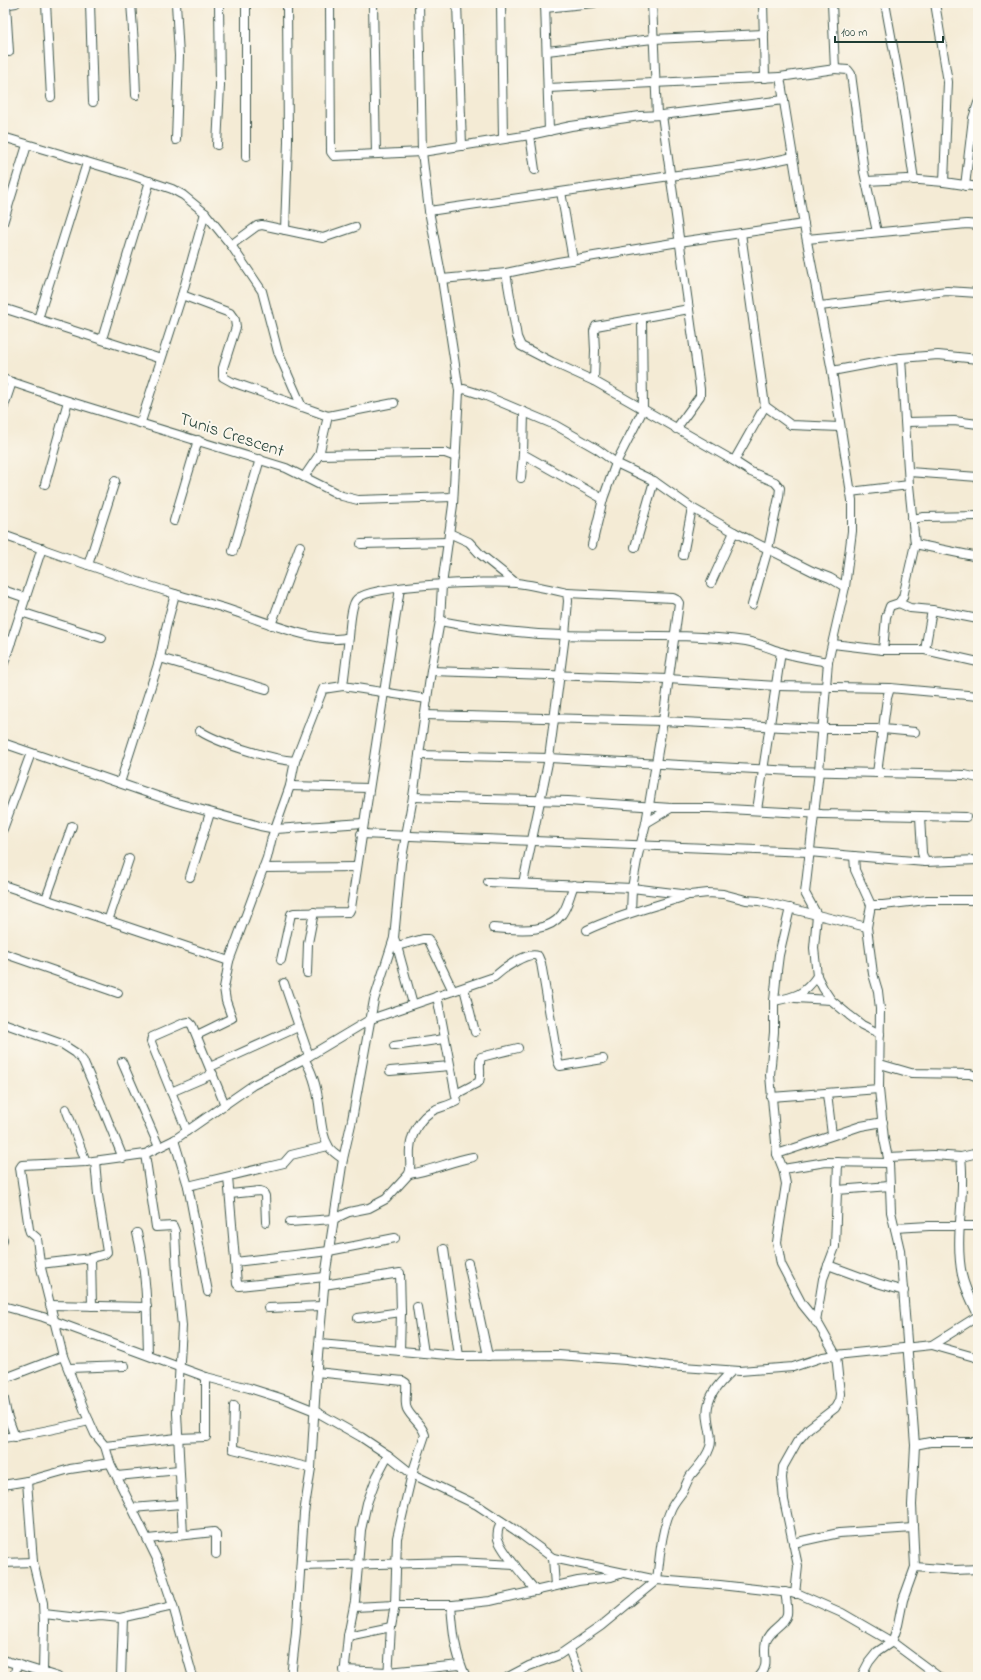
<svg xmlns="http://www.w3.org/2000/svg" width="981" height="1680" font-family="'Indie Flower',sans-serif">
	<rect width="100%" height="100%" fill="#fbf7ec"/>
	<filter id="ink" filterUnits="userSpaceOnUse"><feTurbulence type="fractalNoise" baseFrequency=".025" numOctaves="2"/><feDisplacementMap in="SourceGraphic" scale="8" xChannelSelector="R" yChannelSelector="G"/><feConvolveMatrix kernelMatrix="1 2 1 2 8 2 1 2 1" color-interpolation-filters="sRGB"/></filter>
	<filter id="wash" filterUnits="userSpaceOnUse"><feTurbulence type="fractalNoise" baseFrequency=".012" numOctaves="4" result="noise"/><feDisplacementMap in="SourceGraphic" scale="16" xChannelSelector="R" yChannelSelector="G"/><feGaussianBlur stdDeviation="0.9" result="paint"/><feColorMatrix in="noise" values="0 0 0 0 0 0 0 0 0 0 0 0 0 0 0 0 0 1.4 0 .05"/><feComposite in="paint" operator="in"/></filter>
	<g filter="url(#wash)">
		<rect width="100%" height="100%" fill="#f4ebd5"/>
	</g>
	<g filter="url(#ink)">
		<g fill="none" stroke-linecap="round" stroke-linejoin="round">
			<g stroke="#3f574c" stroke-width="10">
				<g id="minor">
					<polyline points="46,3 51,97"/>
					<polyline points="90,3 93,102"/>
					<polyline points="131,3 134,44 136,95"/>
					<polyline points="176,3 179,56 176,140"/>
					<polyline points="330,3 331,152 334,156 422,152 530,135 571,126 640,116 662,115 784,100"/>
					<polyline points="373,3 376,154"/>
					<polyline points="419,3 422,152 429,211 670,176 755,165 793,157"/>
					<polyline points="457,3 462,146"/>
					<polyline points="501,3 503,139"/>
					<polyline points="545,3 549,131"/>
					<polyline points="652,3 657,115"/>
					<polyline points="763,3 765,78"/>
					<polyline points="832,3 835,69 780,77 805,231 832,371 852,500 852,531 845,587 828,662 819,771 805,893 817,915 814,948 817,976 823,988 831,1000 849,1015 862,1025 880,1034"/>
					<polyline points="885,3 900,85 914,180"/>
					<polyline points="935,3 948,82 944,182"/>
					<polyline points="3,5 16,3"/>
					<polyline points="6,5 9,52"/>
					<polyline points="545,8 594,3"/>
					<polyline points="547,51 653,39 764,34"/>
					<polyline points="835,69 848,70 851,74 864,172 877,232"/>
					<polyline points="548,88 780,77"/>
					<polyline points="662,115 700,389 700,396 676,429"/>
					<polyline points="530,135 535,170"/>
					<polyline points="3,137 134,176 172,189 183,195 205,213 231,245 262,291 278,352 302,407"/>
					<polyline points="217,145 220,86 219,3"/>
					<polyline points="246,157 246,3"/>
					<polyline points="866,181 907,179 944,182 978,187"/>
					<polyline points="965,186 973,118 978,103"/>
					<polyline points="561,192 573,260"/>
					<polyline points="3,223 27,145"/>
					<polyline points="285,230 288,142 287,3"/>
					<polyline points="807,239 967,224 978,225"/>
					<polyline points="231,245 257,226 262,225 323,238 355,227"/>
					<polyline points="506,273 517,337 521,346 552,362 594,381 734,461 751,472 775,482 780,488 779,497 768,549 752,605"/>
					<polyline points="442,279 506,273 558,262 679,242 804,224"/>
					<polyline points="182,295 230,313 235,320 236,327 223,368 223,377 232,382 328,416 394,403"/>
					<polyline points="820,306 947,291 978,293"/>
					<polyline points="3,308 161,359"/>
					<polyline points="38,319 87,163"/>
					<polyline points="102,339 150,181"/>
					<polyline points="901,358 909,485 915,544 978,557"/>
					<polyline points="832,371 901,358 938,355 978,359"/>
					<polyline points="3,379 68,401 286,468 342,496 358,500 453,497"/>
					<polyline points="594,381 595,350 594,331 596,326 689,309"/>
					<polyline points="459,391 464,389 486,396 555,425 597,449 616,463 654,481 692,508 734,532 812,571 830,578 845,587"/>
					<polyline points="765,406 791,425 840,427"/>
					<polyline points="3,409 12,382"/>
					<polyline points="141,422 182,295 205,213"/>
					<polyline points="906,422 954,421 978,424"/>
					<polyline points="523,454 603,499"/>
					<polyline points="319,455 422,453 445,453 456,457"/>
					<polyline points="734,461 765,406 741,233"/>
					<polyline points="909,472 978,477"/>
					<polyline points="304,477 319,455 328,416"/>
					<polyline points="521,478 523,454 524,412"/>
					<polyline points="45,484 68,401"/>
					<polyline points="850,492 909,485"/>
					<polyline points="912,519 924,517 978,516"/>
					<polyline points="174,521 198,440"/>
					<polyline points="449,533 469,542 480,554 516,583"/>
					<path d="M3,535C60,555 117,576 175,594C191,599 208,603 224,608C253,617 322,647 349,637C350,628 351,604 357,599C372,584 491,581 516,583C533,585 550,589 567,593L568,601L565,635L549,758L523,883"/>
					<polyline points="361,544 448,542"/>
					<polyline points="592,545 603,499 616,463 643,410 642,318"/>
					<polyline points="635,547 654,481"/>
					<polyline points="233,551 260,459"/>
					<polyline points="683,555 692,508"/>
					<polyline points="88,565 115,481"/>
					<polyline points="711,583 734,532"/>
					<polyline points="3,590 26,598"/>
					<polyline points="567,593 673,598 677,600 679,603 663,721 646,823 638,855 632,888 631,912"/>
					<polyline points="899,603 910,608 932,610 978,619"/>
					<polyline points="21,612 102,638"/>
					<path d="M440,621C481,629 523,634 564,635C625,637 686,633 746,641C758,643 769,648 781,652C796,657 812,659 828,662"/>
					<polyline points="271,625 300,546"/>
					<polyline points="349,637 343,686 427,699"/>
					<polyline points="3,639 11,642"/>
					<polyline points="833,644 883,650 925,650 978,662"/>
					<polyline points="883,650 886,617 890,606 899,603 903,597 915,544"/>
					<polyline points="925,650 932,610"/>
					<polyline points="160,658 266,689"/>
					<polyline points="3,663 4,663 42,548"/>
					<polyline points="431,671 668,679 777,686 890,688 887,698 877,773"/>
					<polyline points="890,688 978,696"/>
					<polyline points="424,715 663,721 822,729 883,729 915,732"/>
					<path d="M200,731C218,743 273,760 295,761L323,689L343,686"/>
					<polyline points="3,743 177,803 260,826 276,829 363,823"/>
					<polyline points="419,755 549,758 793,771 965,775 978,778"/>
					<polyline points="120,783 160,658 166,628 175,594"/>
					<polyline points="290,786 369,788"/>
					<polyline points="413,797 568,801 671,808 710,808 822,814 920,816 922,853 925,862"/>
					<polyline points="757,810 781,652"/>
					<polyline points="920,816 966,817"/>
					<polyline points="646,823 671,808"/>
					<polyline points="3,829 31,753"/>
					<polyline points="361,834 809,852 854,856"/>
					<polyline points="263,868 356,867"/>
					<polyline points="190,877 210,813"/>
					<polyline points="488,882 632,888 690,895 708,893 723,894 746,900 759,901 867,927"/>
					<polyline points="3,885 229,961 267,858 272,837 290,786 295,761"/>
					<polyline points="46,899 72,826"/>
					<polyline points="871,905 883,905 927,900 973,900 978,902"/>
					<polyline points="790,908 779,955 777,971 774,1001 774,1032 770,1075 777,1154 783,1169 786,1184 777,1242 781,1264 793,1287 802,1304 819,1325 836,1355 840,1394 839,1401 835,1408 809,1428 797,1442 783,1467 782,1478 784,1500 798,1566 795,1594"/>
					<polyline points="108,921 129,859"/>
					<path d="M493,928C516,929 547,935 562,914C568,906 570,894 574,885"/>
					<path d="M587,930C618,915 653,907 686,896"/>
					<polyline points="394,938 397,946 423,939 428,939 453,991"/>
					<polyline points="397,946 413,1004"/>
					<polyline points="3,953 118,993"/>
					<polyline points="281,960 291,914 294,913 349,912 351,908 400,588"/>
					<polyline points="307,973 308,943 314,912"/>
					<polyline points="284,983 309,1056"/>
					<polyline points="464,988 475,1032"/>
					<polyline points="795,998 831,1000"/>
					<path d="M774,1001C795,997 804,995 817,976"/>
					<polyline points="3,1023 62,1044 76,1053 83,1061 93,1084 123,1158"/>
					<polyline points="197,1035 232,1018 226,1001 224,988 229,961"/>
					<polyline points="394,1046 444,1039"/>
					<path d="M304,1059C313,1072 317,1089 319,1104C321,1118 321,1134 329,1147C332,1152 338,1155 343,1159"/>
					<polyline points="122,1062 159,1147"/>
					<polyline points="880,1064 911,1073 970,1074 978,1077"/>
					<polyline points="210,1067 298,1027"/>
					<polyline points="390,1071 450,1066"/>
					<polyline points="171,1092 213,1074"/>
					<path d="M456,1094L479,1082C482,1074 478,1065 481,1057L518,1048"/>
					<polyline points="827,1094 832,1135"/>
					<polyline points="771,1097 879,1089"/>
					<polyline points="66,1109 86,1162"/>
					<polyline points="187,1131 151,1042 152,1037 184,1023 189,1022 192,1025 225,1105"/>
					<polyline points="174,1140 188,1186 208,1292"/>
					<polyline points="145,1154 156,1227 173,1226 175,1231 177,1274 182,1326 177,1413 183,1535"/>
					<polyline points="777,1154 861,1126 883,1122"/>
					<polyline points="888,1157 933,1155 961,1157 978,1153"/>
					<path d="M961,1157C966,1196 954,1236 962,1275C965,1289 972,1302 978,1315"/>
					<polyline points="783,1169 826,1162 889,1163"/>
					<path d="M409,1174C431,1171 451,1161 473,1157"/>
					<polyline points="228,1177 237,1284 239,1286 325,1277"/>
					<polyline points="188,1186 284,1163 291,1155 328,1146"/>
					<polyline points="837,1190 890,1186"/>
					<polyline points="230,1194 260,1191 263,1192 265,1196 266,1222"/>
					<path d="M290,1222L334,1219L349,1212L369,1208L386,1199L409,1174C412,1166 409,1158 410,1149C411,1134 420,1117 434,1110C441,1107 450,1105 457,1101L437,996"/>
					<polyline points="895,1228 929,1226 978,1226"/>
					<path d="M137,1233C147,1273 147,1314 148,1355"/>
					<polyline points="3,1239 3,1241"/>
					<polyline points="444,1249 459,1356"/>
					<polyline points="91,1258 105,1254 107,1252 98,1195 95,1161"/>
					<polyline points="235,1262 329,1251 395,1238"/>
					<polyline points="468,1263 488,1356"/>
					<polyline points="40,1264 91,1258 92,1306"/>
					<polyline points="828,1265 877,1283 904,1291"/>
					<polyline points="324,1285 400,1273 401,1312 400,1351"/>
					<polyline points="50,1305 147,1307"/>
					<polyline points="3,1306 43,1317 206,1377 249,1388 290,1401 315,1411 361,1437 388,1455 412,1474 477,1505 515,1530 553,1558 657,1580 720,1585 799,1594 842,1613 892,1642 939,1677"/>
					<polyline points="417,1307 424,1353"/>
					<polyline points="268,1308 322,1306"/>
					<polyline points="358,1318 401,1312"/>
					<polyline points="816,1322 823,1279 835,1247 838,1162"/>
					<polyline points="319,1344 459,1356 558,1355 626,1360 668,1366 740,1371 793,1367 823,1357 836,1355 932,1345 978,1316"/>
					<polyline points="932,1345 978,1358"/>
					<polyline points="69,1368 125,1366"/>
					<path d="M316,1372L403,1381L406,1383C407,1391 404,1402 407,1409C412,1419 422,1424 425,1435L412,1474L397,1538L395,1605L391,1627L388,1677"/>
					<polyline points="3,1379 63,1356"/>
					<polyline points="3,1394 7,1415"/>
					<polyline points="234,1406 233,1449 311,1468"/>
					<polyline points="3,1416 7,1415 15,1437"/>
					<path d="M3,1438C32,1434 60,1428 89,1421"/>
					<polyline points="915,1445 930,1442 978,1442"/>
					<polyline points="105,1446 177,1438 206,1437 206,1377"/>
					<polyline points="117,1476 179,1470"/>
					<polyline points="27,1481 33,1562 43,1603 44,1623 43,1672"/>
					<polyline points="3,1485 27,1481 70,1469 110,1463"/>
					<polyline points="132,1508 181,1504"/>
					<path d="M501,1521C499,1527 496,1533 498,1539C502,1552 527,1580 536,1591"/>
					<polyline points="148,1539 214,1532 216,1535 216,1554"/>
					<polyline points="793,1543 839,1533 913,1528"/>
					<polyline points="553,1558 555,1586"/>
					<polyline points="3,1563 33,1562"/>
					<polyline points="301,1566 457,1562 515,1565"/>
					<polyline points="915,1567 955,1570 978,1569"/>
					<path d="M451,1605C453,1631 455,1654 466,1677"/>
					<polyline points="354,1607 395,1605 453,1605 490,1601 578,1581 611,1577 620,1574"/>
					<polyline points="44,1614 79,1618 101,1616 120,1618 173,1606"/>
					<polyline points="348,1636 391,1627"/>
					<polyline points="569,1649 580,1677"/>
					<polyline points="3,1660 58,1677"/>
					<polyline points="344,1670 388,1672 460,1665"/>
					<polyline points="14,1677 17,1664"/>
					<polyline points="121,1677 123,1618"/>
					<path d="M193,1677L173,1606L158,1561L110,1463L105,1446L95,1434L86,1414L63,1356L40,1264L37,1238L30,1232L29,1229L20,1168L22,1165L86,1162L145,1154L174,1140L253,1085L304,1059L371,1019L494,977C503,969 527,951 538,956L541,963L558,1062L560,1066L603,1059"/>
					<polyline points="291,1677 296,1632 304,1513 311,1468 317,1367 325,1277 343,1159 352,1120 374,1000 394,938 401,863 413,797 431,671 440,621 442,585 453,505 459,391 442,279 429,211"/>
					<polyline points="344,1677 348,1636 355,1601 361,1530 367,1503 377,1476 388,1455"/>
					<path d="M508,1677L529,1666L559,1655L601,1626L657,1580C660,1557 661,1531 671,1509C674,1502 679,1497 683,1491C686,1485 688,1479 691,1475C699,1465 706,1459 710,1447C713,1438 709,1429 708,1420C704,1399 718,1384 732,1371"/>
					<path d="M759,1677C771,1664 762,1655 766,1641C769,1629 785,1625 787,1614C788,1607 786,1599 785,1592"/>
					<polyline points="861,1677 869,1662 877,1652 892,1642 898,1625 903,1600 915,1567 912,1505 915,1445 900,1250 891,1212 889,1163 884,1139 879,1089 880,1009 878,991 873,974 867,927 871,905 855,870 854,856 925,862 978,860"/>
				</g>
			</g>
			<use href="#minor" stroke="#fff" stroke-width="8"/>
		</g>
	</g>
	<g text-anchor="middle" stroke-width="4" stroke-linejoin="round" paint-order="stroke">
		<g font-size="18" fill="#1f3d34" stroke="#fbf7ec">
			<text transform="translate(232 434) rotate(18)" y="6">Tunis Crescent</text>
		</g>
	</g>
	<rect width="981" height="1680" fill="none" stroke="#fbf7ec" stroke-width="16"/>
	<path d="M835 36v6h108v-6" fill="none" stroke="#1f3d34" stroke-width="2"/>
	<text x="841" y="36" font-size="12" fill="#1f3d34" stroke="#fbf7ec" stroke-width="3" paint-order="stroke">100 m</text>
</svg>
